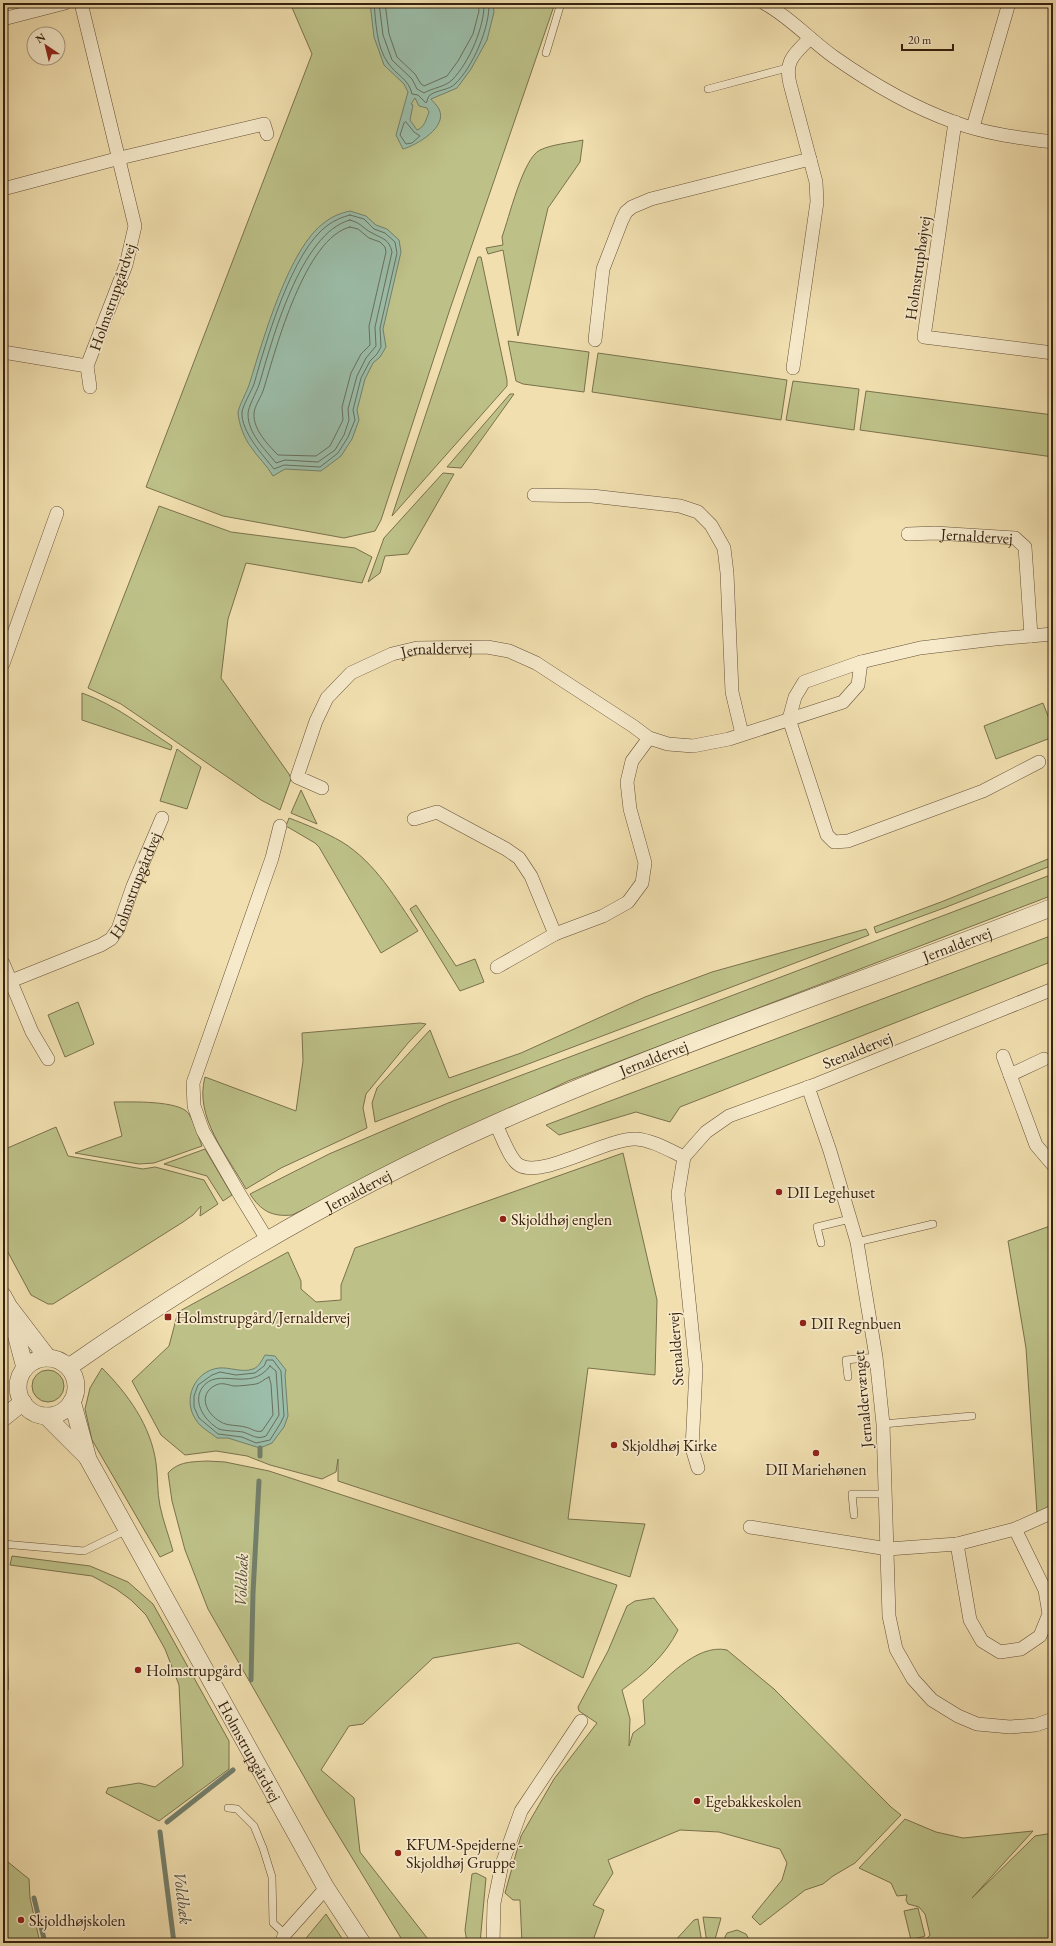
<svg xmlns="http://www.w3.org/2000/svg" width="1056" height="1946" font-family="'EB Garamond',serif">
	<rect width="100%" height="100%" fill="#f1dfaf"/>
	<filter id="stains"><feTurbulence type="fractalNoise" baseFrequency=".005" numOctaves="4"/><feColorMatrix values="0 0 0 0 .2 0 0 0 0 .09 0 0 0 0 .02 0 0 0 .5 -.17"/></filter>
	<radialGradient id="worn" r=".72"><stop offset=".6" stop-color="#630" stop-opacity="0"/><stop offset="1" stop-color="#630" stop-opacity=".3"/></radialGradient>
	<g fill="#bdc188" stroke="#7a714c">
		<polygon points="290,3 555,3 450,309 381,520 375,531 344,538 223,516 146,487 312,54"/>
		<path d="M583,140L580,162L548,208L518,336L503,250L488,254L486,248L503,245L502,237C509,218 523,158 540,150C553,144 570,143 583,140Z"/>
		<polygon points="478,257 481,257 507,380 507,386 392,516"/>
		<polygon points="508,341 589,352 584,392 523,384 516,381"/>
		<polygon points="598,353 787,380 781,420 592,392"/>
		<polygon points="793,381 859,389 854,430 786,420"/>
		<polygon points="866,391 1053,415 1053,457 860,430"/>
		<polygon points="510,394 514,394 461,468 447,467"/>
		<polygon points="443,473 454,474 408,554 385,556 380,573 368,582 384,538"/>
		<polygon points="159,506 231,532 355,548 372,557 362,583 246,563 228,619 221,678 289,774 291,779 280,810 261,800 121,704 88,688"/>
		<path d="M82,693C116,705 143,727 172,746L171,750L82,720Z"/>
		<polygon points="1043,703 1053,729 1053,737 996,759 984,726"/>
		<polygon points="177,749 201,767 187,809 160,801"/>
		<polygon points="301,790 317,824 291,813"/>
		<path d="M289,818C307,825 325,832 342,842C376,863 396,899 418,931L381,953L319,847L315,843L286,826Z"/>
		<polygon points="1053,857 1053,865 944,908 876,933 874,927 941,902"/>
		<path d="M1053,874V895L568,1081L292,1215C272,1217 261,1211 250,1194L329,1154L448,1103Z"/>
		<polygon points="416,905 456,966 475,959 484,982 460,991 410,909"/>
		<polygon points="866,929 869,935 375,1122 372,1103 377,1088 430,1030 449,1078 521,1053 645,997 712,972"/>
		<polygon points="1053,935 1053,961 680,1107 670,1122 636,1112 559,1135 546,1125"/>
		<polygon points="78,1002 94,1044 65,1057 48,1015"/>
		<path d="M420,1023L426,1024L408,1043L366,1094L363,1108L367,1128L281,1168L246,1189C227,1155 194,1117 205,1077L296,1111L303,1061L302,1033Z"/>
		<path d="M114,1102C130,1102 180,1100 189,1114C195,1123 198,1136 202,1146L154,1163L139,1164L75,1153L122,1136Z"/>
		<polygon points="56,1127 68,1156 143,1169 155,1167 204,1180 218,1204 200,1216 201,1206 193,1215 183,1222 53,1304 48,1304 31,1295 3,1243 3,1150"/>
		<polygon points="205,1149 232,1195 223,1201 207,1176 164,1164"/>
		<polygon points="623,1153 657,1300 655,1375 588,1368 568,1519 645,1524 630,1577 338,1481 338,1459 336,1472 322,1479 270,1465 247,1456 216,1451 185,1455 161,1435 132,1381 169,1346 178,1312 288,1252 301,1281 301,1289 316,1302 341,1300 341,1285 355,1248"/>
		<polygon points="1053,1225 1053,1504 1037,1513 1026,1348 1008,1241"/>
		<path d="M102,1368C128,1394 151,1426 156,1463C158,1477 157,1492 160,1506C163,1521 169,1536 173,1551L160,1557L92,1440L85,1409L90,1388Z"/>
		<circle cx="48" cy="1386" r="16"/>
		<path d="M207,1461L225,1462L269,1471L617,1585L583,1678L518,1643L433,1658L363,1724L349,1726L321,1770L354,1798L360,1852L431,1943H404L326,1815L208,1609L185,1550L172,1501L168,1473C179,1461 192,1462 207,1461Z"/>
		<polygon points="12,1556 90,1566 128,1582 153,1604 229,1741 229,1769 159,1821 106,1793 108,1788 139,1783 155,1787 183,1766 179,1685 165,1649 146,1615 131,1600 116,1589 92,1576 10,1565"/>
		<path d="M654,1598L678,1630C665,1656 645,1673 622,1690L630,1719L629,1746L633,1733L645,1724L643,1700C664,1681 696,1643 727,1650L774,1689L891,1807L901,1815L855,1863L833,1876L823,1884L805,1890L760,1925L752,1917L782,1880L787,1863L780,1849L719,1832L680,1830L608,1860L613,1873L593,1905L604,1910L592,1943H522L520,1900H513L505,1893L521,1836L554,1779L597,1723L579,1711L578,1707L608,1651L627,1606L635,1601Z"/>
		<polygon points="905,1819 936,1832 963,1838 1033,1831 972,1898 1035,1836 1053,1833 1053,1943 923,1943 930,1935 925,1914 919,1907 908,1904 906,1900 907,1895 897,1896 891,1883 859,1868"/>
		<polygon points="3,1858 29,1879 30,1898 40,1943 3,1943"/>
		<polygon points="476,1873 486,1878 480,1943 467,1943 465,1930 472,1874"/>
		<polygon points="918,1908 925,1936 911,1940 904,1911"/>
		<polygon points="326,1914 345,1943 302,1943"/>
		<polygon points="703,1917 721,1918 714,1943 707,1943"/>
		<polygon points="698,1919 702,1943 673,1943 694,1920"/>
		<polygon points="737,1930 746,1934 751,1943 722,1943 727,1933"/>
	</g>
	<g fill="#9bbda9" stroke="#737f6b" fill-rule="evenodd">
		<path d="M370,3H493L494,12L487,40L471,69L457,88L431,99C433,102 437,105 439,109C448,127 417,145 403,149L396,135L408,92L404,84L384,65L374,37ZM415,98L419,106L427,108L429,112C426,119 425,127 417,130L410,120L413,105L411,104Z"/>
		<path d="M350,211L366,216L376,225L387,229L399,240L401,252L383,329L386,347L380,357L373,363L365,379L357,410L359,420L352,439L341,456L321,471L285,469L273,476C267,465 258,458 251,447C244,438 239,424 238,413C238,407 248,390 250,382C263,340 289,247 325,222C333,216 341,213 350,211Z"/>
		<path d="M265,1355L275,1356L286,1370L285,1375L288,1416L284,1427L272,1443L260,1448L228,1438H217C211,1433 200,1427 196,1420C182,1400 194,1371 219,1368C230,1367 242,1373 253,1369C259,1367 262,1360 265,1355Z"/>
	</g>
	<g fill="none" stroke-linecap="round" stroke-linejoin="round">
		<g stroke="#686f5c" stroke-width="1">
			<path d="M374,3C376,22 376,46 388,63C396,75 409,79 412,94L418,95L426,103C428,100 427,98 430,95C437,90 449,90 455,84C473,67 490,27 489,3"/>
			<path d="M379,3L383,35L392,60L412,79L417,89L424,93C432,88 445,87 452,80C469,63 485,26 484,3"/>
			<polyline points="385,3 389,34 397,57 415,74 421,84 424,86 447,76 458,61 473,34 479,11 478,3"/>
			<polygon points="406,122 414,132 420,136 412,143 406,144 400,135 404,123"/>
			<path d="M350,215L364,219L374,229L385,233L395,242L397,253L380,328L381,347L377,354L370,361L361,378L353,410L355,420L348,437L338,453L320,467L284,465L274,469C263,455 241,432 242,412C243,405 251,392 254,384C266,342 292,250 328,225C335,220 342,217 350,215Z"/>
			<path d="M350,220C363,224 362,228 372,233C383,239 389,239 392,252L375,327L376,346L366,358L357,376L348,409L349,420L344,435L335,450L318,462L285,460L276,463C265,449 248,434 248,414C248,407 256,393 259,385C272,341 300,233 350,220Z"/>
			<path d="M350,227L358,229L369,238L380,242L385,247L386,252L369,326L370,345L361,354L351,373L342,407L343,420L330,446L316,456L278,455C268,445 253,429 254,414C254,406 262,396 264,388C276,348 305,238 350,227Z"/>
			<polygon points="267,1360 273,1360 281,1371 284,1416 280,1424 270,1440 256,1443 242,1437 218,1434 199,1418 194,1407 194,1396 198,1385 212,1375 220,1372 236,1375 255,1373 264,1366"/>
			<path d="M270,1366L276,1371L279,1415L266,1436C257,1440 252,1435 243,1432C237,1431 224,1431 219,1429C206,1422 192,1403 202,1388C217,1365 250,1394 270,1366Z"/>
			<path d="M269,1377L271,1384L273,1415L262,1431C256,1433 251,1428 245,1427C238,1425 227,1426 221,1422C206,1414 197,1394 216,1385C222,1382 228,1385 234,1386C241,1386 249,1385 256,1384C261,1383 264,1379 269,1377Z"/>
		</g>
		<g stroke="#737f6b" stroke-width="5">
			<polyline points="260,1456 260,1448"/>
			<polyline points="251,1680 253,1593 259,1481"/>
			<polyline points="167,1822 233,1770"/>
			<polyline points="160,1832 174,1943"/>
			<polyline points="34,1898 45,1943"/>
		</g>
		<g stroke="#655037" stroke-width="8">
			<g id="service">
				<polyline points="546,53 561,3"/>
				<polyline points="708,89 787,68"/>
				<polyline points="857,1242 933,1224"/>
				<polyline points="821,1243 817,1227 850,1219"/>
				<polyline points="848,1377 846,1360 876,1357"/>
				<polyline points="883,1424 972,1416"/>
				<polyline points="854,1515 852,1494 886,1494"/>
				<polyline points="3,1544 84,1551 127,1530"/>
				<polyline points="3,1638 5,1688 3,1689"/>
				<polyline points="228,1808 237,1809 254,1826 263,1848 272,1877 273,1923 285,1934"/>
			</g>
		</g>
		<g stroke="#655037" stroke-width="14">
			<g id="minor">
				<polyline points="81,3 135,226 126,265 87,366 90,387"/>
				<path d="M764,3C790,17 810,40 834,57C871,83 912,107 954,122C986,134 1020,138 1053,142"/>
				<polyline points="3,19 65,3"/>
				<polyline points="955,122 924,337 1053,353"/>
				<polyline points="973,127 1009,3"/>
				<polyline points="3,189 120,158 264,124 267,134"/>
				<polyline points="595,340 603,269 622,220 626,212 632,207 651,199 810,159"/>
				<polyline points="3,352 87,366"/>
				<path d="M793,368L817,202L816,182L790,84C784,60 795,54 810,38"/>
				<polyline points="534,495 592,496 680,506 698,512 711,525 724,548 727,573 732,692 742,734"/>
				<path id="s1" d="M908,534L935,533L1015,538L1025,547L1031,636"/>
				<polyline points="3,664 57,513"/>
				<polyline points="1039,762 983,791 848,841 834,842 827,835 789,719 795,697 804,682 861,662 920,648 995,639 1053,634"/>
				<path id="s2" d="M322,788L297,777L316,721L327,698L351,673L392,654L417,648L487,647L509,651L536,663L633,726L649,738L668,744L693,746L729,739L843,702L858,685L861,662"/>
				<polyline points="414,819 437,812 506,849 519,858 531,876 555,934"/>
				<polyline points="3,963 32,1032 48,1059"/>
				<polyline points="497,967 555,934 603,916 628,902 642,883 645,863 630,809 627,782 632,761 649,738"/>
				<path id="s3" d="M11,981L101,945L111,939L118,929L133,886L162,818"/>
				<polyline points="1003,1056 1036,1145 1053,1165"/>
				<polyline points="1010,1075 1044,1059"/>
				<polyline points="808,1087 830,1151 857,1242 876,1357 883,1424 889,1616 896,1649 913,1679 932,1700 958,1716 977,1724 1010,1727 1036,1725 1053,1719"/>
				<path d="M495,1123C501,1133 509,1159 519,1165C542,1179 606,1138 636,1139C652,1140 669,1150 684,1157"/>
				<polyline points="268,1241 240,1195 203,1131 194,1106 193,1083 272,858 280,826"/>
				<polyline points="698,1468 692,1448 696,1369 678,1194 684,1157 706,1132 729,1116 817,1084 1053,989"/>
				<polyline points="750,1527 888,1549 957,1544 1015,1529 1053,1512"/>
				<polyline points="957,1544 970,1620 982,1641 1000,1652 1021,1649 1040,1636 1049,1614 1045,1590 1015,1529"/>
				<polyline points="281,1943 285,1934 326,1888"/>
				<polyline points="493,1943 494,1903 502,1864 521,1811 581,1721"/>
			</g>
		</g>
		<g stroke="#655037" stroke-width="18">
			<g id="tertiary">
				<polyline points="3,1296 9,1307 48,1358"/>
				<polyline points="11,1315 25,1368"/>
				<circle cx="47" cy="1387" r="29"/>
				<path id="s4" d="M69,1367C202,1274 347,1189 496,1123C678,1042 868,980 1053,907"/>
				<path id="s5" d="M72,1401L88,1459L326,1888L362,1943"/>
				<polyline points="46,1416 87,1457"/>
				<polyline points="3,1418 23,1402"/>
			</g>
		</g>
		<use href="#service" stroke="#f6eacb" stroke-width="7"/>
		<use href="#minor" stroke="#f6eacb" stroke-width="13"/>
		<use href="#tertiary" stroke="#f6eacb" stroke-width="17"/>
	</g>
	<g fill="#8f2418" stroke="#f6eacb" stroke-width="1.5">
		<circle cx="779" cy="1192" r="4"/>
		<circle cx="503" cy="1219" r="4"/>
		<rect x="164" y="1313" width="8" height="8" rx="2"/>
		<circle cx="803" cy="1323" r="4"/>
		<circle cx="614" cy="1445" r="4"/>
		<circle cx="816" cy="1453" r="4"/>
		<circle cx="138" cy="1670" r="4"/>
		<circle cx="697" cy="1801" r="4"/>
		<circle cx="398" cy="1853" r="4"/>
		<circle cx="21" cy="1920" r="4"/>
	</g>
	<g text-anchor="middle" stroke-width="3.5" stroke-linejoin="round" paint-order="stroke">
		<g font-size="16" fill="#36210f" stroke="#f6eacb">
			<text transform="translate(917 268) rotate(-82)" y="6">Holmstruphøjvej</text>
			<text transform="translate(112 297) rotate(-71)" y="6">Holmstrupgårdvej</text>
			<text dy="6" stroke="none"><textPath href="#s1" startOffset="69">Jernaldervej</textPath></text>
			<text dy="6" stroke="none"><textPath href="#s2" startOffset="237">Jernaldervej</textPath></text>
			<text dy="6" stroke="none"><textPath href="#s3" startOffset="168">Holmstrupgårdvej</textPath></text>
			<text dy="6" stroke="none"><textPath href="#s4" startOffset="987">Jernaldervej</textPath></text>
			<text transform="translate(857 1050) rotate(-22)" y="6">Stenaldervej</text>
			<text dy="6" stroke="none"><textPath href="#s4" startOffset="663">Jernaldervej</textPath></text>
			<text dy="6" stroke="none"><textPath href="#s4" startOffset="339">Jernaldervej</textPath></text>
			<text transform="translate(675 1349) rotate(-94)" y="6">Stenaldervej</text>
			<text transform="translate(862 1399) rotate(-95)" y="6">Jernaldervænget</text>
			<text dy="6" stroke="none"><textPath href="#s5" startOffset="394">Holmstrupgårdvej</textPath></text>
		</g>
		<g font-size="16" fill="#36210f" stroke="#f6eacb" text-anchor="start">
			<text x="787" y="1198">DII Legehuset</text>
			<text x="511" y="1225">Skjoldhøj englen</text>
			<text x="176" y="1323">Holmstrupgård/Jernaldervej</text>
			<text x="811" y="1329">DII Regnbuen</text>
			<text x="622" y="1451">Skjoldhøj Kirke</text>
			<text x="816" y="1475" text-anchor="middle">DII Mariehønen</text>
			<text x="146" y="1676">Holmstrupgård</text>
			<text x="705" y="1807">Egebakkeskolen</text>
			<text x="406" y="1850">KFUM-Spejderne -<tspan x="406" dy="18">Skjoldhøj Gruppe</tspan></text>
			<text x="29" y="1926">Skjoldhøjskolen</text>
		</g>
		<g font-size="17" font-style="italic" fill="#54503d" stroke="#f6eacb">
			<text transform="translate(241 1580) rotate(-88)" y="6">Voldbæk</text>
			<text transform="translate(183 1898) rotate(83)" y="6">Voldbæk</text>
		</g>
	</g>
	<rect width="1056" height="1946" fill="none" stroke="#f1dfaf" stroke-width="16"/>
	<rect x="4" y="4" width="1048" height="1938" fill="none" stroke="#36210f" stroke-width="2"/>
	<rect x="8" y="8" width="1040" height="1930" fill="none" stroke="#36210f"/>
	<g transform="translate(46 46) rotate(325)"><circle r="19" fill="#f6eacb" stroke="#a99a80"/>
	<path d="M0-3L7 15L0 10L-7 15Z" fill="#8f2418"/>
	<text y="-6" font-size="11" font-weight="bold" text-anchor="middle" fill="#36210f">N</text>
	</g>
	<path d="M902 44v6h51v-6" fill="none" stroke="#36210f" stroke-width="2"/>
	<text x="908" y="44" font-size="12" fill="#36210f" stroke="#f6eacb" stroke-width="3" paint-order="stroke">20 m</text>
	<rect width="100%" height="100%" filter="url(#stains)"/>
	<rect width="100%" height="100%" fill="url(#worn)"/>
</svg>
